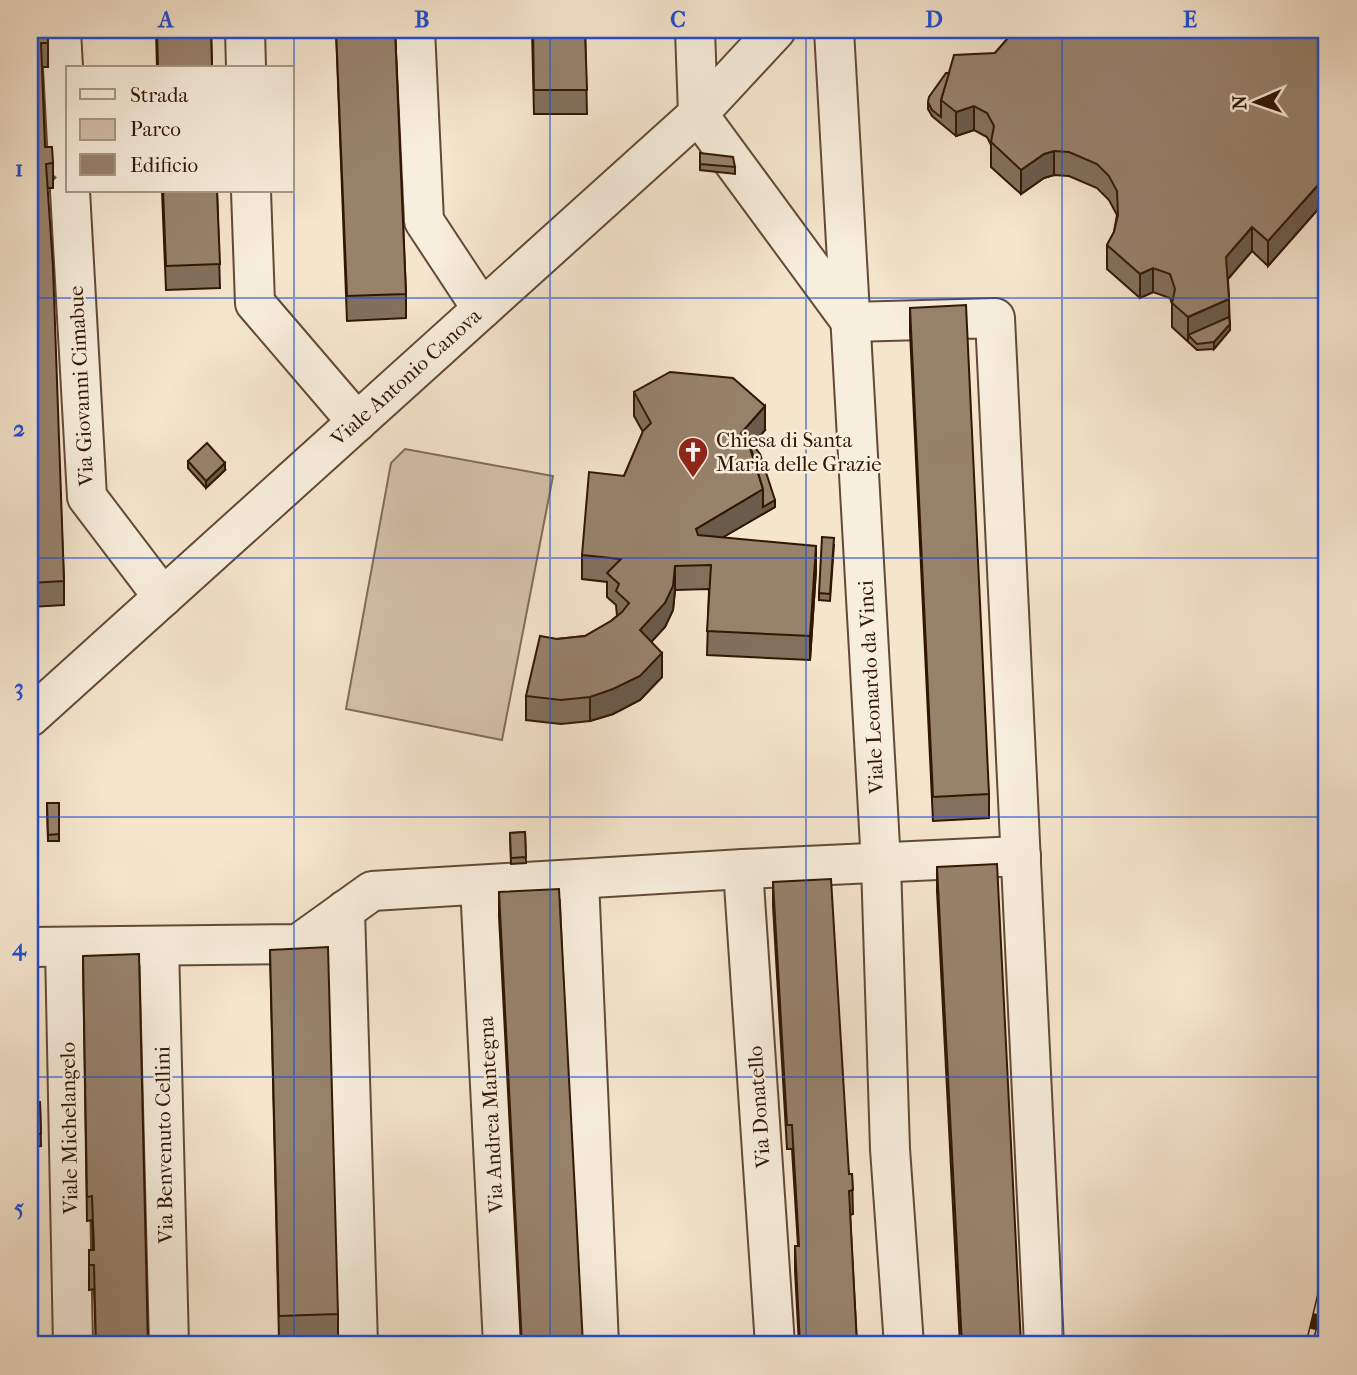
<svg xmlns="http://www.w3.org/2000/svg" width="1357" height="1375" font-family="'IM FELL French Canon',serif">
	<rect width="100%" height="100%" fill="#f5e5cd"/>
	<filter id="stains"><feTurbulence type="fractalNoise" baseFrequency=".00286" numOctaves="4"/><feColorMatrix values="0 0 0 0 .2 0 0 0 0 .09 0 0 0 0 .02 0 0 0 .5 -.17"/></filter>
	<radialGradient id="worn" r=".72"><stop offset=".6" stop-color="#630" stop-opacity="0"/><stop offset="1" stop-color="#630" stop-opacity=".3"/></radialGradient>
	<polygon fill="#d4c2ab" stroke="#826c57" stroke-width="2" points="405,449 553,476 502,740 346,709 391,463"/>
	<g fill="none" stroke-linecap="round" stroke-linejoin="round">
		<g stroke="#624a36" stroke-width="42">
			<g id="minor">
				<polyline points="61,30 68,162"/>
				<polyline points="245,30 246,68"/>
				<polyline points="415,30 424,221 482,309"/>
				<polyline points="695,30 698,114 851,322 995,318 1044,1345"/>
				<polyline points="834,30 881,864 890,1149 904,1345"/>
				<polyline points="70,191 87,497 163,597"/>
				<polyline points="251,191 255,303 357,422"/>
				<polyline points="30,717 698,114 776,30"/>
				<polyline points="743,869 775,1345"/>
				<polyline points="579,880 599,1345"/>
				<polyline points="480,885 503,1345"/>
				<polyline points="345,910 358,1345"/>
				<polyline points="159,946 169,1345"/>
				<polyline points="30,947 298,944 372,891 743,869 1021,856"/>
				<polyline points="65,947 73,1345"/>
			</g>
		</g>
		<use href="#minor" stroke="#f8eede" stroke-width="38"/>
		<g stroke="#311703" stroke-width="8">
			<polyline id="rail" points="1309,1345 1327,1270"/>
		</g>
		<use href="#rail" stroke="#f8eede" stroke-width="5" stroke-dasharray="16" stroke-linecap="butt"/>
	</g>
	<g fill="#82705d" stroke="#311703" stroke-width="2">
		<polygon points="30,30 48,30 48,67 42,67 45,147 53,163 53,188 47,188 64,581 64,605 30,607"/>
		<polygon points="156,30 211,30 212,68 157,68"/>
		<polygon points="336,30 395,30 406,294 406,318 347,321"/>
		<polygon points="532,30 585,30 587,114 534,114"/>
		<polygon points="1005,30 1327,30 1327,199 1268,266 1252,251 1228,279 1229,299 1230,330 1214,349 1197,350 1172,327 1172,304 1170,298 1153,292 1140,298 1107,269 1107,245 1114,232 1117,215 1109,200 1097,188 1069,176 1054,175 1044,178 1021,194 991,167 991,145 987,137 974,130 956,136 932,116 928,109 928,102 949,73 995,53 1009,37 1005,33"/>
		<polygon points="700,153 735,167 735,174 700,170"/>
		<polygon points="162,191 217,191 220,288 166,290"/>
		<polygon points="910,308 989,794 989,818 933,821 910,332"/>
		<polygon points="634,392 765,430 753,444 775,507 723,537 816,570 810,660 707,655 709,589 675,590 673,610 665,627 651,642 662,677 640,700 613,714 590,721 561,724 526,720 526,696 557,639 585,636 611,621 617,616 616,605 607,597 607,582 582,579 582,555 624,476 643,432 634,416"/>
		<polygon points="188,461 225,470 206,488 188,468"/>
		<polygon points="834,544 830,601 819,600 819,593"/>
		<polygon points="47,803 59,803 59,841 48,841"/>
		<polygon points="525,832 526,863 511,864 510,833"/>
		<polygon points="937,867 1021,1345 960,1345 937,891"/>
		<polygon points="773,882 849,1174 852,1174 853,1214 850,1215 857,1345 799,1345 795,1270 795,1246 798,1246 792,1149 787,1149 773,906"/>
		<polygon points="499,892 583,1345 521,1345 499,916"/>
		<polygon points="270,950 338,1314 338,1338 279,1340"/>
		<polygon points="83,956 148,1345 96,1345 94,1289 89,1290 89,1250 93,1250 92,1220 87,1221"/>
		<polygon points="40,1102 41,1146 30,1147 30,1103"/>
	</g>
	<g fill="#6a5b4c" stroke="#311703" stroke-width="2">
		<polygon points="974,106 974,130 956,136 956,112"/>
		<polygon points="1054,151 1054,175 1044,178 1021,194 1021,170 1044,154"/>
		<polygon points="1327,175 1327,199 1268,266 1268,241"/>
		<polygon points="1252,227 1252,251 1226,281 1226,257"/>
		<polygon points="1153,268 1153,292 1140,298 1140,274"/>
		<polygon points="1229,299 1229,323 1188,335 1188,341 1188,317"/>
		<polygon points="1230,324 1230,330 1214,349 1214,342"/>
		<polygon points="765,406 765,430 744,454 741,433"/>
		<polygon points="225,463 225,470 206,488 206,481"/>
		<polygon points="763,489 775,500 775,507 696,553 696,529"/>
		<polygon points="816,546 816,570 810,660 810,636"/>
		<polygon points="675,566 675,590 673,610 665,627 640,654 640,630"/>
		<polygon points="662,653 662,677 640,700 613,714 590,721 590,697"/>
	</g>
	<g fill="#97826c" stroke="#311703" stroke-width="2">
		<polygon points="30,30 48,30 48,43 41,43 45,147 52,147 53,163 46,164 53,267 64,581 30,583"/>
		<polygon points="157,30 211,30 212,68 158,68"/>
		<polygon points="336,30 395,30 406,294 347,296"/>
		<polygon points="533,30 585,30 587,90 534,90"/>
		<polygon points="1015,30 1327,30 1327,175 1268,241 1252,227 1226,257 1229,299 1188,317 1172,303 1175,289 1170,274 1153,268 1140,274 1107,245 1114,232 1118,215 1117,191 1109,176 1097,164 1069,152 1054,151 1044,154 1021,170 991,142 994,126 987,113 974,106 956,112 941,100 954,55 995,53"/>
		<polygon points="946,73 949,73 941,100 941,117 932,110 928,102 929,97"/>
		<polygon points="700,153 733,157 735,167 700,164"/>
		<polygon points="163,191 217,191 220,264 166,266"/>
		<polygon points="966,305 989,794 933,797 910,308"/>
		<polygon points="1229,317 1230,324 1214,342 1197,344 1188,335"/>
		<polygon points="670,372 733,378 765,406 741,433 748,442 763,489 696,529 698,535 816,546 810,636 707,631 711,565 675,566 673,586 665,603 640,630 662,653 640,676 613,689 590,697 561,700 526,696 540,636 557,639 585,636 611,621 622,612 629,603 616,591 619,584 607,573 621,559 582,555 589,472 624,476 643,431 651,423 634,392"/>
		<polygon points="750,441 760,454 775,500 763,507 763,489 749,442"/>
		<polygon points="207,443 225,463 206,481 188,461"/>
		<polygon points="822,537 834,538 830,594 819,593"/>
		<polygon points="47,803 59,803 59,834 48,835"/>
		<polygon points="525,832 526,857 511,858 510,833"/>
		<polygon points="997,864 1021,1345 962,1345 937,867"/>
		<polygon points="831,879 849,1174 852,1174 853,1190 849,1191 857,1345 800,1345 795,1246 799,1246 792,1125 787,1125 773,882"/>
		<polygon points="559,889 583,1345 522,1345 499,892"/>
		<polygon points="328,947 338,1314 279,1316 270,950"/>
		<polygon points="139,954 148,1345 96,1345 94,1265 89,1265 89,1250 94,1250 92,1196 87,1197 83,956"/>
		<polygon points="40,1102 41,1134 30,1134 30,1103"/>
	</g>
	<path fill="none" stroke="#1d4ed8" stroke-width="2" stroke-opacity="0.55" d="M294,30V1345M550,30V1345M806,30V1345M1062,30V1345M30,298H1327M30,558H1327M30,817H1327M30,1077H1327"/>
	<defs>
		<g id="church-pin" transform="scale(1.575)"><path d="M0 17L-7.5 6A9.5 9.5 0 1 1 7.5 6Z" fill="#8f2418" stroke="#f8eede"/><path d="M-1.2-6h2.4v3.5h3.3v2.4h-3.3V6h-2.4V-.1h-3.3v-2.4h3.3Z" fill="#fff"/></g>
	</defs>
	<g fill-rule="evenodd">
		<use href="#church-pin" x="693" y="452"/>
	</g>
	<g text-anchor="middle" stroke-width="5" stroke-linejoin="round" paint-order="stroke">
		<g font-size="21" fill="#311703" stroke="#f8eede">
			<text transform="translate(406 377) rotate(-42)" y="7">Viale Antonio Canova</text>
			<text transform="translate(81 386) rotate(-93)" y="7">Via Giovanni Cimabue</text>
			<text transform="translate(871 687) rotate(-93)" y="7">Viale Leonardo da Vinci</text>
			<text transform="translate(759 1107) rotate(-94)" y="7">Via Donatello</text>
			<text transform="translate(491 1115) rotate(-93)" y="7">Via Andrea Mantegna</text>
			<text transform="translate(69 1128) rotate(-91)" y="7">Viale Michelangelo</text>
			<text transform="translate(164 1145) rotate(-91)" y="7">Via Benvenuto Cellini</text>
		</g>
		<g font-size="21" fill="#311703" stroke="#f8eede" text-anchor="start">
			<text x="716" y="447">Chiesa di Santa<tspan x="716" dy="24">Maria delle Grazie</tspan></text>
		</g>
	</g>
	<rect width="1357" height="1375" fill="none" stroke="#f5e5cd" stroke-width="77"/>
	<rect x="66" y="66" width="228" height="126" fill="#f8eede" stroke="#a89886" stroke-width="2"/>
	<rect x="80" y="89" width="35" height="10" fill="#f8eede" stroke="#a89886" stroke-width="2"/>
	<text x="130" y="102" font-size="21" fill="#311703">Strada</text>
	<rect x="80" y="119" width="35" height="21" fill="#d4c2ab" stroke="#a89886" stroke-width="2"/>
	<text x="130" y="136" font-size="21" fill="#311703">Parco</text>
	<rect x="80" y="154" width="35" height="21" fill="#97826c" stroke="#a89886" stroke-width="2"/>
	<text x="130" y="172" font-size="21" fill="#311703">Edificio</text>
	<g transform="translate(1256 102) rotate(268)" stroke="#f8eede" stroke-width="5" paint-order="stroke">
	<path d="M0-5L12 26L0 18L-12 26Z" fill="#311703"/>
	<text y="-10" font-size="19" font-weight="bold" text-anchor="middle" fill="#311703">N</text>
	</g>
	<rect x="38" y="38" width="1280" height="1298" fill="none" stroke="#1d4ed8" stroke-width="2.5"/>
	<g font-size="23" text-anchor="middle" font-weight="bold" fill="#1d4ed8">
		<text x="166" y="27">A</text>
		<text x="422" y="27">B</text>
		<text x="678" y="27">C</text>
		<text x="934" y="27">D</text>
		<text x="1190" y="27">E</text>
		<text x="19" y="176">1</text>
		<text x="19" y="436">2</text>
		<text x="19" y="695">3</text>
		<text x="19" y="955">4</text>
		<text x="19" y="1215">5</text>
	</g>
	<rect width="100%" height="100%" filter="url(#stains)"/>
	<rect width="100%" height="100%" fill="url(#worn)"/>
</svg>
